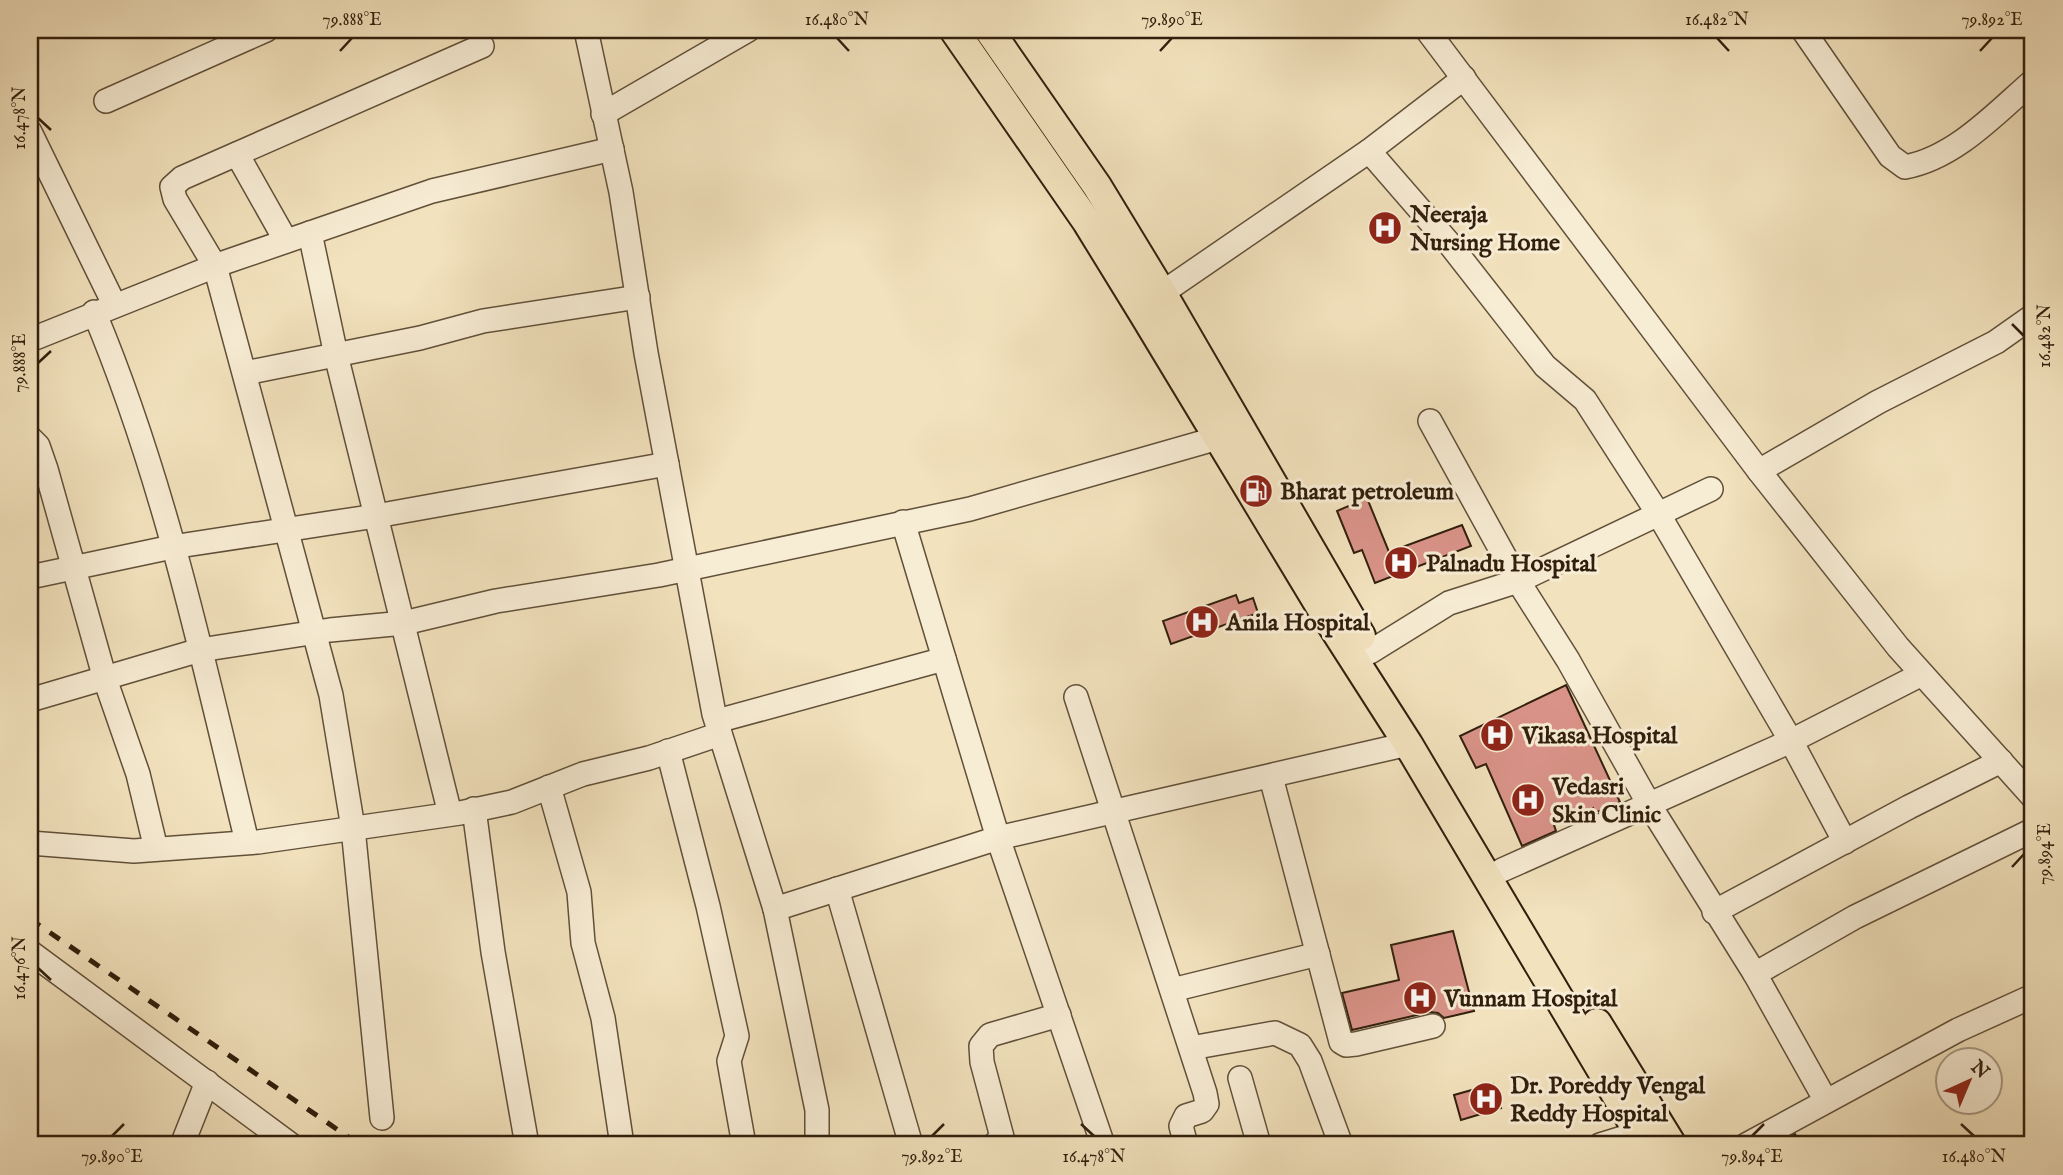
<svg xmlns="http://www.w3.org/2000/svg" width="2063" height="1175" font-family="'IM FELL English',serif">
	<rect width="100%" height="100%" fill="#f2e2bd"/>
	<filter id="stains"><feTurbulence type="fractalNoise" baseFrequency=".00286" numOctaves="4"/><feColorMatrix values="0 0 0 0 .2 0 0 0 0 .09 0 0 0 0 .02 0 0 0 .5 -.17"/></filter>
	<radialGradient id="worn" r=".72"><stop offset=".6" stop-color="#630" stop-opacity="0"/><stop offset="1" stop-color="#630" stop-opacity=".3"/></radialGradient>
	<g fill="#da9389" stroke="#311f0d" stroke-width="2">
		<polygon points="1367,498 1389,552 1462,525 1471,546 1375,583 1362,550 1354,553 1337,511"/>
		<polygon points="1236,595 1239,603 1253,598 1258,613 1171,644 1163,621"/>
		<polygon points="1566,685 1620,802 1595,813 1593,808 1554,825 1556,831 1522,846 1486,764 1476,768 1460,736"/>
		<polygon points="1453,931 1474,1011 1444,1018 1438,1013 1430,1012 1352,1030 1342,993 1399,980 1391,945"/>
		<polygon points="1493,1084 1501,1108 1461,1120 1454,1095"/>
		<polygon points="1795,1134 1801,1145 1775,1145"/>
	</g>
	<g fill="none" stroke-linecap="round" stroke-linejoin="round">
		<g stroke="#615039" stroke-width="26">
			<g id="minor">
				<polyline points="586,30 621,192 646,353 714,714 775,909 817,1110 817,1145"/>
				<polyline points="1427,30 1759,471 1898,647 2033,797"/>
				<path d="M1803,30L1890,156L1905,167C1955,158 1996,113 2033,81"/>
				<polyline points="106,101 266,30"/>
				<polyline points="603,114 748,30"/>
				<polyline points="30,132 114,304"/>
				<polyline points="1369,151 1448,242 1545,366 1585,400 1659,515 1791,741 1845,842"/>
				<polyline points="237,154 286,241"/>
				<polyline points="310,233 336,355 450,814"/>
				<polyline points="1162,293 1369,151 1464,78"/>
				<path d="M94,312C165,481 204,664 247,842"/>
				<polyline points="30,340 220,264 432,191 612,149"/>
				<polyline points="245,373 420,338 483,321 638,297"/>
				<polyline points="1430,421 1518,581 1568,660 1650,806 1755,974 1826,1101"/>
				<polyline points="30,438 38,446 46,469 105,679 138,774 156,849"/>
				<polyline points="1759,471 1878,402 1996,342 2033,316"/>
				<polyline points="903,522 998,838 1103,1145"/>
				<polyline points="30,577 172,547 376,516 667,464"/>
				<polyline points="1370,652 1449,603 1518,581 1711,489"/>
				<polyline points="1076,697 1205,1093 1207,1104 1202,1111 1186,1116 1181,1126 1186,1145"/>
				<polyline points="30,700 200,650 330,630 404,623 496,601 659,575 970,509 1218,438"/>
				<polyline points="717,721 944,659"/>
				<polyline points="668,751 708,906 737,1036 729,1061 744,1145"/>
				<polyline points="1271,777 1341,1042 1346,1045 1356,1044 1433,1026"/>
				<polyline points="549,787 579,892 583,943 603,1018 622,1145"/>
				<polyline points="474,809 493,952 527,1145"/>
				<polyline points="30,843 134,851 258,842 460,813 512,802 583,774 649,758 720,734"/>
				<polyline points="1502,870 1791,741 1922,674"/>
				<polyline points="837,889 911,1145"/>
				<polyline points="775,909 998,838 1408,744"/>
				<polyline points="1714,912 1909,807 2001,761"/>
				<polyline points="30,952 291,1145"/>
				<polyline points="1755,974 1855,917 2033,830"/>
				<polyline points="1172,990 1318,954"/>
				<polyline points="1191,1048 1275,1033 1300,1045 1310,1061 1341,1145"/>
				<polyline points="1240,1078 1259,1145"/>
				<polyline points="382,1118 353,828 331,695 215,266 175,199 172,187 182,178 482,46"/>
				<polyline points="182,1145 207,1082"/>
				<polyline points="994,1145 1002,1137 982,1062 981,1046 990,1035 1059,1015"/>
				<polyline points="1600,1145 1639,1133"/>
				<polyline points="1746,1145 1958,1030 2033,996"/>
			</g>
		</g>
		<g stroke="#311f0d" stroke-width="32">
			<g id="major">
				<polyline points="954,30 1087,222 1143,313 1326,616 1408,744 1646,1145"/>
				<polyline points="989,30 1097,186 1162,293 1361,636"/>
				<polyline points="1597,1023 1672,1145"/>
			</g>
		</g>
		<use href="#minor" stroke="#f7ecd4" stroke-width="23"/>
		<use href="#major" stroke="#f2e2bd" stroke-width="28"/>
		<polyline stroke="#311f0d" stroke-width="5" stroke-dasharray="12 12" stroke-linecap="butt" points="30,919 360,1145"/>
	</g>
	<path fill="none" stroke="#311f0d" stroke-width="2.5" d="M837,38L849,51M1717,38L1729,51M340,51L352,38M1160,51L1172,38M1980,51L1992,38M38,118L51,130M2012,324L2024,336M38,363L51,351M2012,867L2024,854M38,968L51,980M1081,1124L1094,1136M1961,1124L1974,1136M112,1136L124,1124M932,1136L944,1124M1752,1136L1764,1124"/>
	<defs>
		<g id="hospital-disc" transform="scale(1.75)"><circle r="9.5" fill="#8f2418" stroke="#f7ecd4"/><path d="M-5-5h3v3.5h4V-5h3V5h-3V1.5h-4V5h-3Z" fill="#fff"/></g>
		<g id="fuel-disc" transform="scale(1.75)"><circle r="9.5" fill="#8f2418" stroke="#f7ecd4"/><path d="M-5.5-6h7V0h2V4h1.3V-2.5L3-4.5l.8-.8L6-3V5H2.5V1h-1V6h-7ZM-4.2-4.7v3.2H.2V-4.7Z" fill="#fff"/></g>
	</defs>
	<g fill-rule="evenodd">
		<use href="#hospital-disc" x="1385" y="228"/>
		<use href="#fuel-disc" x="1256" y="491"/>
		<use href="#hospital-disc" x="1401" y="563"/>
		<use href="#hospital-disc" x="1202" y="622"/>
		<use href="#hospital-disc" x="1497" y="735"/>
		<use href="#hospital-disc" x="1528" y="800"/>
		<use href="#hospital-disc" x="1420" y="998"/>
		<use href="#hospital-disc" x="1486" y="1099"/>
	</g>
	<g text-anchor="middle" stroke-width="6" stroke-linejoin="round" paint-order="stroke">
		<g font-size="24" font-weight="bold" fill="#311f0d" stroke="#f7ecd4" text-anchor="start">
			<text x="1410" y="222">Neeraja<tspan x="1410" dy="28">Nursing Home</tspan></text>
			<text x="1280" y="499">Bharat petroleum</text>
			<text x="1426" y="571">Palnadu Hospital</text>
			<text x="1226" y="630">Anila Hospital</text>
			<text x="1522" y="743">Vikasa Hospital</text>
			<text x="1552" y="794">Vedasri<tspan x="1552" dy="28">Skin Clinic</tspan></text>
			<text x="1444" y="1006">Vunnam Hospital</text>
			<text x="1510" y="1093">Dr. Poreddy Vengal<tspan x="1510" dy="28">Reddy Hospital</tspan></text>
		</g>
	</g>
	<rect width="2063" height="1175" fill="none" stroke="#f2e2bd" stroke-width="77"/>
	<g transform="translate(1969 1081) rotate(44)"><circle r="33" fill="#f7ecd4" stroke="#a89a84" stroke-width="2"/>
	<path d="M0-5L12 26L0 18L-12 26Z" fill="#8f2418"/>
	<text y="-10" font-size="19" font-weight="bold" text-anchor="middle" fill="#311f0d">N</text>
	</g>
	<rect x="38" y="38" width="1986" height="1098" fill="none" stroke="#311f0d" stroke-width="2.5"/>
	<g font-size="18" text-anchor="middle" fill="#311f0d">
		<text x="352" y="25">79.888°E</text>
		<text x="837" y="25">16.480°N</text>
		<text x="1172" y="25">79.890°E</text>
		<text x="1717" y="25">16.482°N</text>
		<text x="1992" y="25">79.892°E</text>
		<text transform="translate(19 118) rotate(-90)" y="6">16.478°N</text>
		<text transform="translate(2044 336) rotate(-90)" y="6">16.482°N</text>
		<text transform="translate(19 363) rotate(-90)" y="6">79.888°E</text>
		<text transform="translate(2044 854) rotate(-90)" y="6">79.894°E</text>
		<text transform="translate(19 968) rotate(-90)" y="6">16.476°N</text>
		<text x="112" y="1162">79.890°E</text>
		<text x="932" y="1162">79.892°E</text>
		<text x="1094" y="1162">16.478°N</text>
		<text x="1752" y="1162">79.894°E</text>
		<text x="1974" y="1162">16.480°N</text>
	</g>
	<rect width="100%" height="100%" filter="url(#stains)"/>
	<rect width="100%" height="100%" fill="url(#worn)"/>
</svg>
